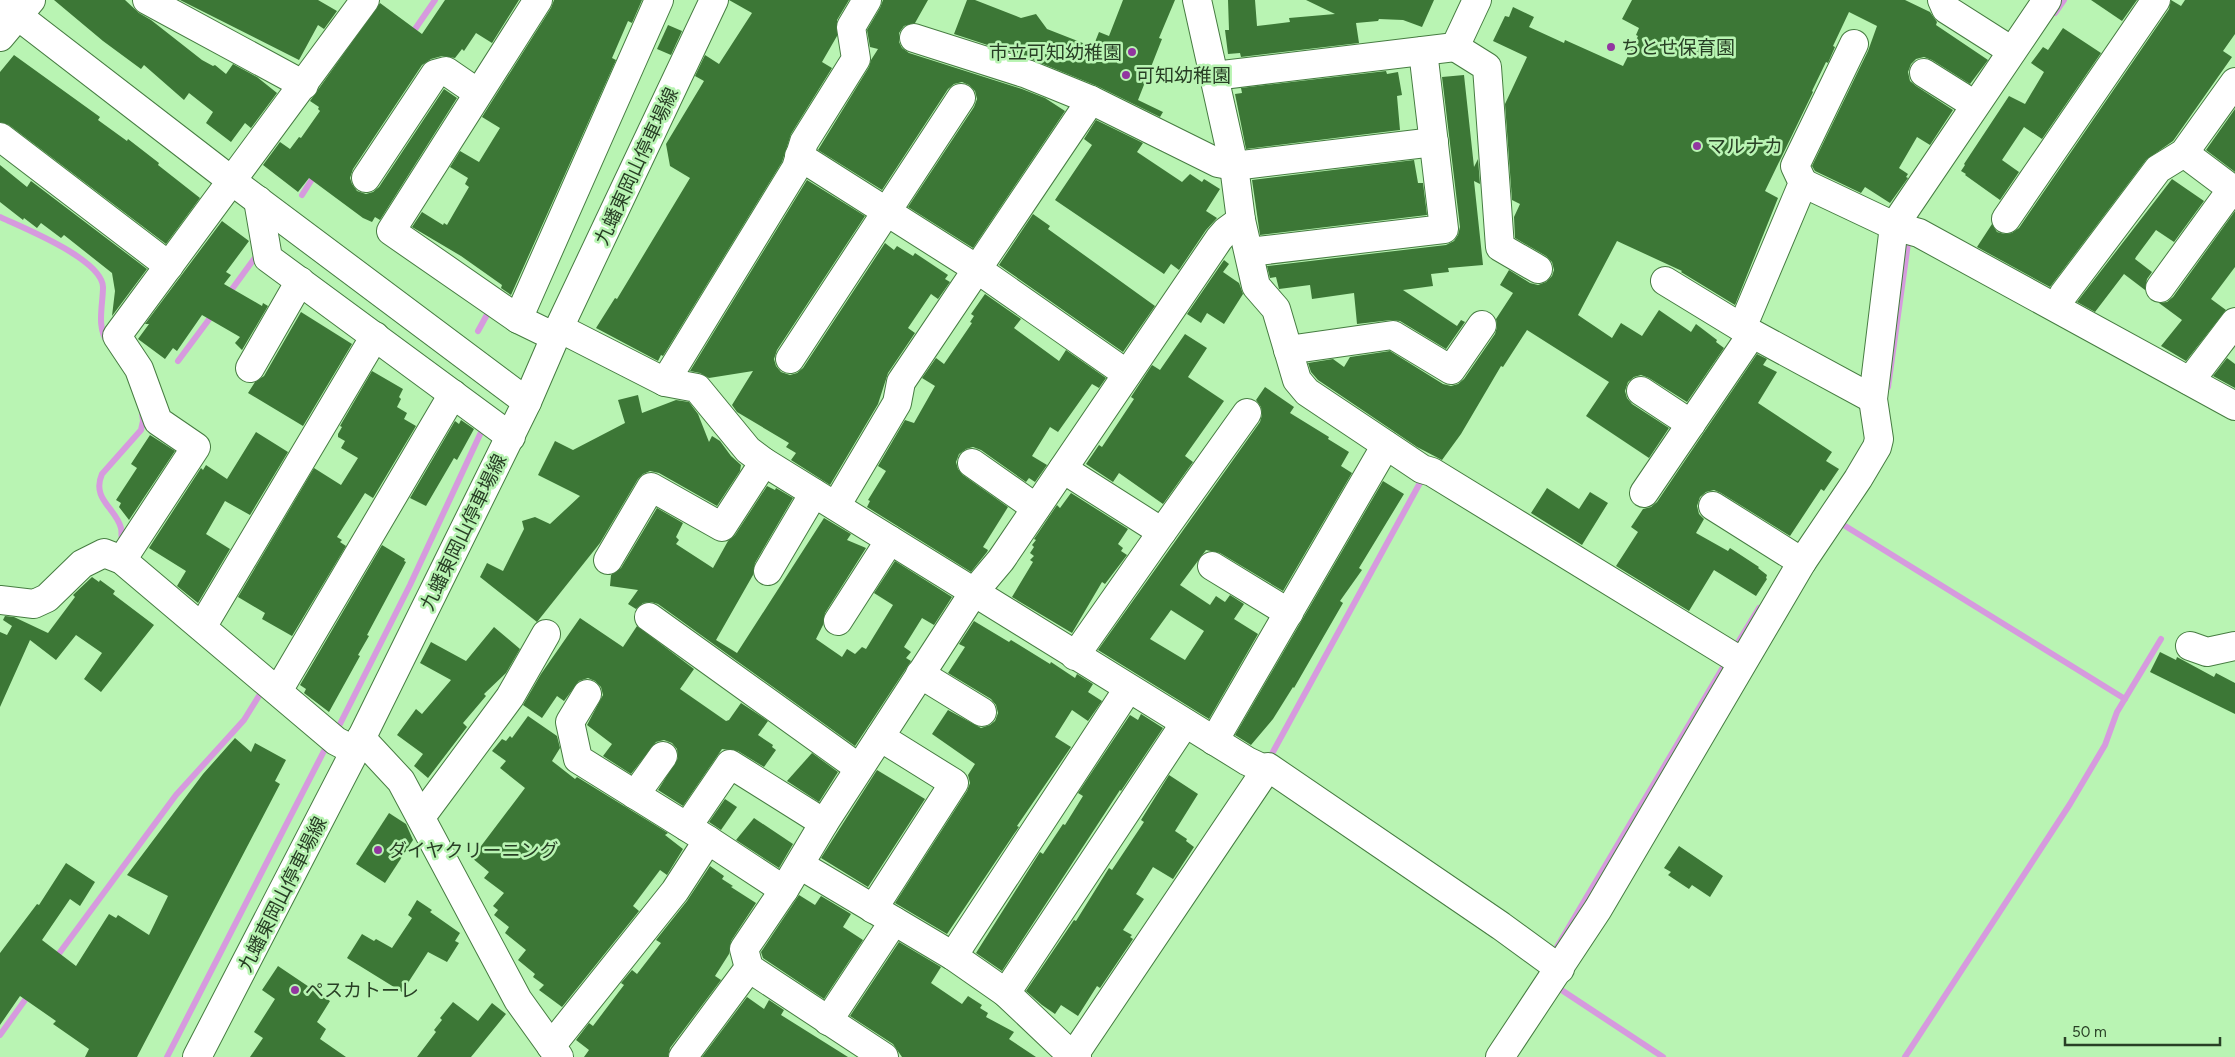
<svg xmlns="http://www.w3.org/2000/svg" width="2235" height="1057" font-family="Figtree,'Noto Sans JP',sans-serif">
	<rect width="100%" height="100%" fill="#b9f4b3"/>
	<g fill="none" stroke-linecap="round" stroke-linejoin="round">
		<g stroke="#d69ade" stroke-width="6">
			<polyline points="2055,13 2064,0"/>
			<polyline points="411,35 435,0"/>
			<polyline points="302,195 316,173"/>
			<path d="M0,217C23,228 102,259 103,287C103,305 96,327 108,343"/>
			<polyline points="227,296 254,259"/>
			<polyline points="478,331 489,311"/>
			<polyline points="178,361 213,314"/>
			<polyline points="1888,387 1909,236"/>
			<polyline points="1842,524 2125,699"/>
			<path d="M119,543L122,540C121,537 122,532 121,528C116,508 91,499 102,474L141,430L143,421L142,413"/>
			<polyline points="1734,649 1759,608"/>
			<polyline points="340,724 410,585 483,428"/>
			<polyline points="1268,761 1421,481"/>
			<polyline points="1557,947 1728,659"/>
			<polyline points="55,959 176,795 244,720 262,691"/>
			<polyline points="1560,989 1663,1057"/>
			<polyline points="0,1035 30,993"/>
			<polyline points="167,1057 325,749"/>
			<polyline points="1905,1057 2070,804 2105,745 2117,712 2161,639"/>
		</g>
	</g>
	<g fill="#3c7736" fill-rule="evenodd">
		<polygon points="54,0 125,0 139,13 151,20 202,60 213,66 215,65 226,74 233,64 257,77 277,93 251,128 245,123 231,142 206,123 213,112 189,93 184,100 144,65 141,69 103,41"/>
		<polygon points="180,0 318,0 337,11 324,29 318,25 299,60"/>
		<polygon points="445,0 519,0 492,43 476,33 464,51 462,49 455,58 442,56 431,59 422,65 353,169 350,178 352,184 357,191 366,194 373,192 379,187 444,89 457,98 380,220 375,217 372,222 363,218 309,178 298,192 263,165 280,142 290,149 299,137 301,138 320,111 318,109 319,107 310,101 380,3 422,34"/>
		<polygon points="554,0 642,0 632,23 628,21 612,58 616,60 511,295 501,288 502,285 461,256 412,227 422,212 443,225 444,223 447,225 469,187 465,184 468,178 450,167 460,151 479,162 500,128 482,117 551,8"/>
		<polygon points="729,0 849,0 837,20 837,36 822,62 832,68 791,134 782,162 663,356 661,355 658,361 596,328 615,298 617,299 690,178 670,166 666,144 704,81 695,76 705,55 719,64 752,13"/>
		<polygon points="883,0 928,0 915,23 904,26 899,33 899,42 902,48 909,53 1022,89 1045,98 1065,111 973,248 908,207 974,107 977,99 975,91 969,85 962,82 954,84 948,89 882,190 818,150 869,67 871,60 878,49 870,47 867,30 880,8"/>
		<polygon points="967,0 975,0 1021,18 1036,14 1047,29 1093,47 1099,32 1109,36 1123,0 1175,0 1159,38 1162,39 1138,100 1163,112 1160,117 1097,86 1033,60 954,34"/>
		<polygon points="1228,0 1255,0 1257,26 1290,22 1289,18 1335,14 1306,0 1434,0 1422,27 1403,20 1379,19 1378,21 1356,23 1359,43 1241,57 1240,53 1228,54 1225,30 1229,30"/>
		<polygon points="1632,0 1905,0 1930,12 1937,22 1936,25 1988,60 1970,84 1932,60 1924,57 1916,59 1911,64 1908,72 1910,81 1916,86 1953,110 1930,145 1917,137 1899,168 1908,174 1906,177 1908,178 1890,203 1865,187 1861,193 1815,171 1812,166 1868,51 1877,26 1849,12 1833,46 1835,47 1828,63 1826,62 1812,91 1813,92 1765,191 1778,198 1735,305 1681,272 1682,271 1617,241 1578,315 1612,338 1621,323 1642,336 1659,310 1691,332 1696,324 1717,340 1716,342 1724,348 1687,402 1649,378 1641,375 1634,377 1628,382 1625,391 1627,398 1632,404 1669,428 1649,458 1586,416 1609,382 1527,330 1503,367 1501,366 1461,434 1442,460 1417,447 1318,380 1311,372 1308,363 1333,359 1344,367 1350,357 1390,351 1443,384 1451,386 1458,384 1464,379 1495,334 1497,327 1496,319 1513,293 1500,285 1509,270 1530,283 1538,285 1546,282 1552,276 1554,270 1552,262 1546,256 1515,238 1514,217 1520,204 1512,200 1505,104 1527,57 1493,41 1505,16 1509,17 1513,7 1534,17 1529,27 1564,43 1565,40 1623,66 1638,36 1636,35 1639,28 1622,19"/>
		<polygon points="2091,0 2137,0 2122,21"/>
		<polygon points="2171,0 2181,6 2185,0 2235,0 2235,34 2223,51 2232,57 2173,141 2146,160 2050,287 1977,247 1992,224 1997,232 2004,234 2012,233 2019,228 2169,9"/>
		<polygon points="668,25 682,31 671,55 657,49"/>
		<polygon points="2063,28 2101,53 2042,139 2024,127 2002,160 2019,172 2000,200 1965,175 1966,174 1961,171 1965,165 1964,164 2009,96 2025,104 2044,72 2031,63 2043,47 2048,50"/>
		<polygon points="14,55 100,117 98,120 127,141 128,139 159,163 158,165 200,198 166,244 9,125 0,122 0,72"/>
		<polygon points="1386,71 1387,74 1398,72 1402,95 1397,96 1400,130 1246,149 1235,94 1242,93 1241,88"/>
		<polygon points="1464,75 1474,167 1478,159 1480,184 1474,181 1483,265 1448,268 1449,272 1431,274 1433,286 1403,290 1457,326 1461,320 1465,322 1446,349 1400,321 1391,320 1357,324 1354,293 1312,299 1310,285 1279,289 1276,277 1270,278 1267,266 1446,245 1454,241 1458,235 1460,227 1442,77"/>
		<polygon points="2235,109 2235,172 2206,150"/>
		<polygon points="1096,120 1143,143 1137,152 1182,182 1190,174 1202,182 1204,179 1220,189 1206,211 1217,218 1206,230 1179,270 1171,264 1164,274 1055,200 1092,145 1084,139"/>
		<polygon points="1414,160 1418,183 1423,183 1427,215 1260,235 1252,180"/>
		<polygon points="0,165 27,187 31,181 147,269 112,316 115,291 112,273 64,235 61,238 41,223 37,228 24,218 23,220 0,202"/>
		<polygon points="2172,179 2204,201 2174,242 2156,230 2136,257 2135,259 2152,272 2147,279 2145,290 2124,274 2095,312 2077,302"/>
		<polygon points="807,180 865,216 777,350 774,359 776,366 781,372 790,375 797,373 803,368 885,243 894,250 897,246 913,256 915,253 948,275 945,279 950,282 938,299 931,294 908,328 915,333 888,373 878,404 830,485 791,460 796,453 786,447 789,443 737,412 732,405 753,371 709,378 700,373 690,371"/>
		<polygon points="2235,211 2235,267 2211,299 2226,310 2186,361 2161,346 2182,320 2159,303 2167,302 2173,297"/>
		<polygon points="1033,214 1050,226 1048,229 1155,306 1123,352 999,265"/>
		<polygon points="222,221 249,241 226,272 231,275 224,284 262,306 263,303 268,306 242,350 235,343 240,337 202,315 177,351 173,348 165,359 138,339 149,324 145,324"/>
		<polygon points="1224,260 1229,264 1223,272 1239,283 1243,294 1224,324 1207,313 1201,323 1187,314"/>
		<polygon points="985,294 1021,319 1014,328 1059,361 1066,350 1106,378 1099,388 1092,384 1058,432 1050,427 1032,456 1047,465 1035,482 1029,478 1026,482 981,450 973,447 966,449 959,454 956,462 958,469 963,475 1008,507 983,547 988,550 987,552 971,572 867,507 870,501 868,500 886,471 878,466 905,420 914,423 935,386 922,378 936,358 944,364 972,323 970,322 974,316 971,314"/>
		<polygon points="301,312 352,344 303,426 248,393 255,382 264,376"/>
		<polygon points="1185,334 1207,348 1188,377 1224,401 1185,456 1193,462 1163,504 1119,473 1113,482 1086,464 1099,445 1102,447 1134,399 1131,397 1152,365 1160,370"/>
		<polygon points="1757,354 1767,359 1763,365 1777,372 1758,403 1832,452 1826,461 1839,469 1824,491 1821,489 1790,536 1721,493 1714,490 1706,492 1700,497 1697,506 1699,514 1704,519 1696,533 1728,551 1730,548 1759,567 1758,568 1767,575 1766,578 1767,579 1756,596 1714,570 1689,611 1616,566 1638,532 1631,527 1643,509 1651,507 1657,502"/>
		<polygon points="2227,358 2235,364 2235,388 2213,376"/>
		<polygon points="372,371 403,389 399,397 401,399 397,407 407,413 404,419 416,426 373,498 365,493 337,537 342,540 340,542 346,546 292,636 262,619 265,613 238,597 314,468 341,485 358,458 341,448 345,441 338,437 338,434 342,427 340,426"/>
		<path d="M1265,387L1294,407L1290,413L1329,437L1328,439L1349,452L1341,466L1352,473L1283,591L1220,553L1206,550L1180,585L1210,605L1216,596L1225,602L1230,595L1244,604L1234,619L1258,634L1209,719L1098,650L1260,422L1262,415L1261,407L1256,400ZM1171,610L1204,631L1185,660L1150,639Z"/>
		<polygon points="638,395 642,413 676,400 689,402 698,414 709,442 712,436 720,441 731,456 741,465 740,471 717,506 659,473 650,471 643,474 638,479 600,543 537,622 480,577 487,563 503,571 524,529 522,521 535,517 550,524 580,496 538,475 555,441 573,450 625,423 618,400"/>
		<polygon points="461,420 474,429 457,460 454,458 426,506 410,498 455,421 459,424"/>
		<polygon points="256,432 288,452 250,515 225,501 206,534 230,549 198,603 177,586 186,571 149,548 201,468 203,470 206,465 227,479"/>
		<polygon points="150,435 175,451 129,520 119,507 121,503 116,500 137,468 131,464"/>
		<polygon points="1383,481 1404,494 1359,568 1362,570 1340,601 1343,603 1294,688 1293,687 1273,719 1251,745 1235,735"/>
		<polygon points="767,486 775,490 776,488 793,498 755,563 753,575 716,640 737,653 824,518 851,534 847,540 866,548 825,613 823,625 816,639 842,657 847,649 855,654 862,647 866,649 893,605 874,593 895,561 952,597 934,625 922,618 904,647 911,652 906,658 911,661 855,746 658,604 651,602 643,603 636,609 628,604 638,590 610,586 611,575 621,568 657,508 683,523 676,537 679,540 676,544 713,568 728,541 735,535"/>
		<polygon points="1547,488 1579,509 1590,492 1608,503 1582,545 1531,513"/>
		<polygon points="1071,493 1128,529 1118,544 1123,548 1121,551 1127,555 1105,584 1102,582 1072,633 1012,597 1033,562 1030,560 1034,556 1030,553 1034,547 1032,545 1036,540 1034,539 1057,505 1060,508"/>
		<polygon points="382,545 405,559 404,561 406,562 367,635 369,636 358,655 360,656 329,712 304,693 306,689 300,685"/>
		<polygon points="92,577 99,582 100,580 115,591 113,594 154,625 101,692 84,679 102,653 76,635 56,660 30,640 0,707 0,632 7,635 12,626 3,620 5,616 14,617 48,633 75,597 73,595"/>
		<polygon points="580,618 623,647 637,626 694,669 680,689 726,721 729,720 741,703 768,721 758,735 773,745 772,747 776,750 764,767 738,751 722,749 683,806 658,790 678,758 677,749 672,743 664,740 656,742 631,774 603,756 612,744 587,725 603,695 601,687 595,681 588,678 579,681 564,701 557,696 542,718 523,705 541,674"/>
		<polygon points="974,621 1009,642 1011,640 1050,664 1051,662 1075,678 1077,674 1093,684 1088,692 1102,701 1088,721 1072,710 1055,737 1071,747 1017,826 1019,827 1014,834 947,934 895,903 967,791 970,783 968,775 975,764 932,734 948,710 981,728 990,725 995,721 998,713 996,705 991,699 948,673 965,647 959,644"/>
		<polygon points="494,627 520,649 506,673 484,694 486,696 463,723 467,727 428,778 414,766 423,754 397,735 416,709 422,714 451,680 420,663 431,642 466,661"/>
		<polygon points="2160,652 2176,660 2177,657 2214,677 2216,673 2235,683 2235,714 2150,672"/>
		<polygon points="1141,714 1163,728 1121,791 1120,790 1002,971 976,953 1040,852 1043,854 1063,824 1065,825 1083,796 1078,793 1130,715 1138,720"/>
		<polygon points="528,716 557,736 560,748 552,761 575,779 577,777 668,833 665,835 683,849 667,875 660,870 633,906 639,911 562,1007 539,990 544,985 533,977 535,974 518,960 526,950 505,933 509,927 494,915 498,910 493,906 504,893 484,878 489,872 472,858 525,788 500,768 506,761 492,751 502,739 506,741 510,736 512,738"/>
		<polygon points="235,738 251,752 255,743 286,760 275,781 280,784 137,1057 85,1057 89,1049 53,1024 56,1021 20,996 0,1025 0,953 37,904 39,905 66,863 95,882 80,906 70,899 42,940 76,966 109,914 116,918 118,915 149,935 168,896 127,875 203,774"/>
		<polygon points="812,753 838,772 819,802 787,781"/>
		<polygon points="877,770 925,799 868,887 821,858"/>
		<polygon points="1169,775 1198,794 1175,831 1187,839 1186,841 1194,847 1173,879 1153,867 1136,894 1144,899 1123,930 1132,935 1130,937 1133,939 1100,988 1097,986 1078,1016 1061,1005 1055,1014 1042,1005 1026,991 1074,920 1076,921 1109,868 1112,870 1144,822 1141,820"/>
		<polygon points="725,799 737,807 721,830 709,822"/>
		<polygon points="389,813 406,824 413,840 385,883 356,864"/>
		<polygon points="754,818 793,844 779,868 736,840"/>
		<polygon points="1679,846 1723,876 1710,897 1692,885 1689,889 1668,875 1671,872 1664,868"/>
		<polygon points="710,866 724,876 722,879 733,886 731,887 756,903 731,941 729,954 715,976 721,980 670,1048 668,1057 584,1057 589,1050 576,1040 589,1023 593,1026 624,985 621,983 632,970 637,974 661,943 656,940 687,901"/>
		<polygon points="799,895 815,905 821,896 851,914 843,927 863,940 824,999 763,958 761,952"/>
		<polygon points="417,900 432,910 430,912 460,933 455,941 459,943 447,962 428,952 402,992 347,958 362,934 374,941 376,939 392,948 412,918 408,915"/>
		<polygon points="899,942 941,967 931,983 962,1004 968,996 982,1005 980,1008 988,1013 986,1017 1014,1032 1009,1039 1036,1057 902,1057 893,1044 850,1016"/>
		<polygon points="278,966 330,1001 317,1022 326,1029 320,1039 346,1057 250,1057 263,1038 254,1032 275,999 262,990"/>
		<polygon points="747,997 764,1009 769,1000 784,1010 781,1015 848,1057 702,1057"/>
		<polygon points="453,1002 478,1021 492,1003 506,1014 471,1057 417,1057 436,1032 434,1030 442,1020 440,1018"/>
	</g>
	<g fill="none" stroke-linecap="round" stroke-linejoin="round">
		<g stroke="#467c41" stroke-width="30">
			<g id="minor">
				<polyline points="147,0 304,85"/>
				<polyline points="538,0 391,231 518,319 555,337"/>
				<polyline points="1197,0 1234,166 1241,220 1256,286 1276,309 1297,380 1307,392 1422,469 1432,472 1742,662"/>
				<polyline points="1942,0 1946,9 2012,51"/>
				<polyline points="0,2 232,181 527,402"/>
				<polyline points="0,37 31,0"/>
				<polyline points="914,38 1027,74 1091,100 1218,163 1234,166 1434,142"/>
				<polyline points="1854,44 1795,166 1803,183 1742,328 1873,399"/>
				<polyline points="1455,47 1487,67 1500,247 1538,269"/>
				<polyline points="1924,73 1975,105"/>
				<polyline points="1214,76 1455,47 1477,0"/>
				<polyline points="0,137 169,266"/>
				<polyline points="799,156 977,269 1127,374"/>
				<polyline points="366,178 435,74 446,71 478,93"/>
				<polyline points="1803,183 1894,226 1919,233 2235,406"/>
				<polyline points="258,200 268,258 511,437"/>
				<polyline points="2006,219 2156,0"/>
				<polyline points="1249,252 1444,229 1423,51"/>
				<polyline points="1665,281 1742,328"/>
				<polyline points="2160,288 2232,189 2184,153"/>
				<polyline points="2063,295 2158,169 2184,153 2235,82"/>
				<polyline points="518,319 659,0"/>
				<polyline points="559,328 665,382 697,388 748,450 764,462 1247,761 1266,770"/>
				<polyline points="1288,350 1393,335 1451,370 1482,325"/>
				<polyline points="790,359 961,98"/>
				<polyline points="250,368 300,281"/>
				<polyline points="2190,381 2235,322"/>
				<polyline points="665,382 796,168 804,142 856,59 851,27 867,0"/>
				<polyline points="1641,391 1691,424"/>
				<polyline points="972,463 1036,508"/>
				<polyline points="1063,469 1162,532 1075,656"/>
				<polyline points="1644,493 1752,334"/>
				<polyline points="836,506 897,403 901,382 1091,100"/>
				<polyline points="1713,506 1802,562"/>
				<polyline points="1162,532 1247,413"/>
				<polyline points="122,560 196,447 158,421 139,369 117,336 365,0"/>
				<polyline points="608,560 651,487 722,527 764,462"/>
				<polyline points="1212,566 1289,613"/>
				<polyline points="768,571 814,493"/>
				<polyline points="0,600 34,604 47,598 82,564 104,553 122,560 336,741 355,751"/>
				<polyline points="649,617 859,768"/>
				<polyline points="838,621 890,540"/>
				<polyline points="202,627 375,336"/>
				<polyline points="2190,646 2207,652 2235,646"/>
				<polyline points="920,674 982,712"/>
				<polyline points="278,691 453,394"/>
				<polyline points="587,694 570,722 578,759 708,840"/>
				<polyline points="361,738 401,781 518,1000 559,1057"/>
				<polyline points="1214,741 1386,445"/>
				<polyline points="635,795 663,756"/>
				<polyline points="421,817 510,697 546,634"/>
				<polyline points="687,827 730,764 824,823"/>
				<polyline points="800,865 953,956 1006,993 1066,1050 1077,1057"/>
				<polyline points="873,909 954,783 880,737"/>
				<polyline points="953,956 1128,689"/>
				<polyline points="1006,993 1185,723"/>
				<polyline points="828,1021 894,921"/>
				<polyline points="551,1046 675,891 708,840 784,890"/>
				<polyline points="1074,1055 1268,767 1501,926 1560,969"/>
				<polyline points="683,1057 749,968"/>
				<polyline points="884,1057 749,968 744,949 784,890 824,823 974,592 1001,560 1219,239 1226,231 1241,220"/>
				<polyline points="1500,1057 1598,909 1802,562 1858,479 1877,447 1879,439 1873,399 1894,226 2047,0"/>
			</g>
		</g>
		<g stroke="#467c41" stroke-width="30">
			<polyline id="major" points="197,1057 355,751 527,402 559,328 714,0"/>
		</g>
		<use href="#minor" stroke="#fff" stroke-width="28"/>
		<use href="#major" stroke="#fff" stroke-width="28"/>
	</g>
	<g fill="#9236a0" stroke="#b9f4b3" stroke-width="2">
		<circle cx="1611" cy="47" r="5"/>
		<circle cx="1132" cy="52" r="5"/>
		<circle cx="1126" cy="75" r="5"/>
		<circle cx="1697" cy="146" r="5"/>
		<circle cx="378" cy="850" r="5"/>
		<circle cx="295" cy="990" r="5"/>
	</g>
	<g text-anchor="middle" stroke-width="5" stroke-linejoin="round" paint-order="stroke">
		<g font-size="19" fill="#283f25" stroke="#b9f4b3" text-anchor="start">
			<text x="1621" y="54">ちとせ保育園</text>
			<text x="1122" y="59" text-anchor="end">市立可知幼稚園</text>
			<text x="1136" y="82">可知幼稚園</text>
			<text x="1707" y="153">マルナカ</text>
			<text x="388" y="857">ダイヤクリーニング</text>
			<text x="305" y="997">ペスカトーレ</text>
		</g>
		<g font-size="19" fill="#283f25" stroke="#b9f4b3">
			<text transform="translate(636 166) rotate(-65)" y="7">九蟠東岡山停車場線</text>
			<text transform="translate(463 532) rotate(-64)" y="7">九蟠東岡山停車場線</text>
			<text transform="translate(282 894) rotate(-63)" y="7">九蟠東岡山停車場線</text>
		</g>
	</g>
	<path d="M2065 1037v8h155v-8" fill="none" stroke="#283f25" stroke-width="2.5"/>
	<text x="2072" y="1037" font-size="15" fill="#283f25" stroke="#b9f4b3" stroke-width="4" paint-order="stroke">50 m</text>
</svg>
